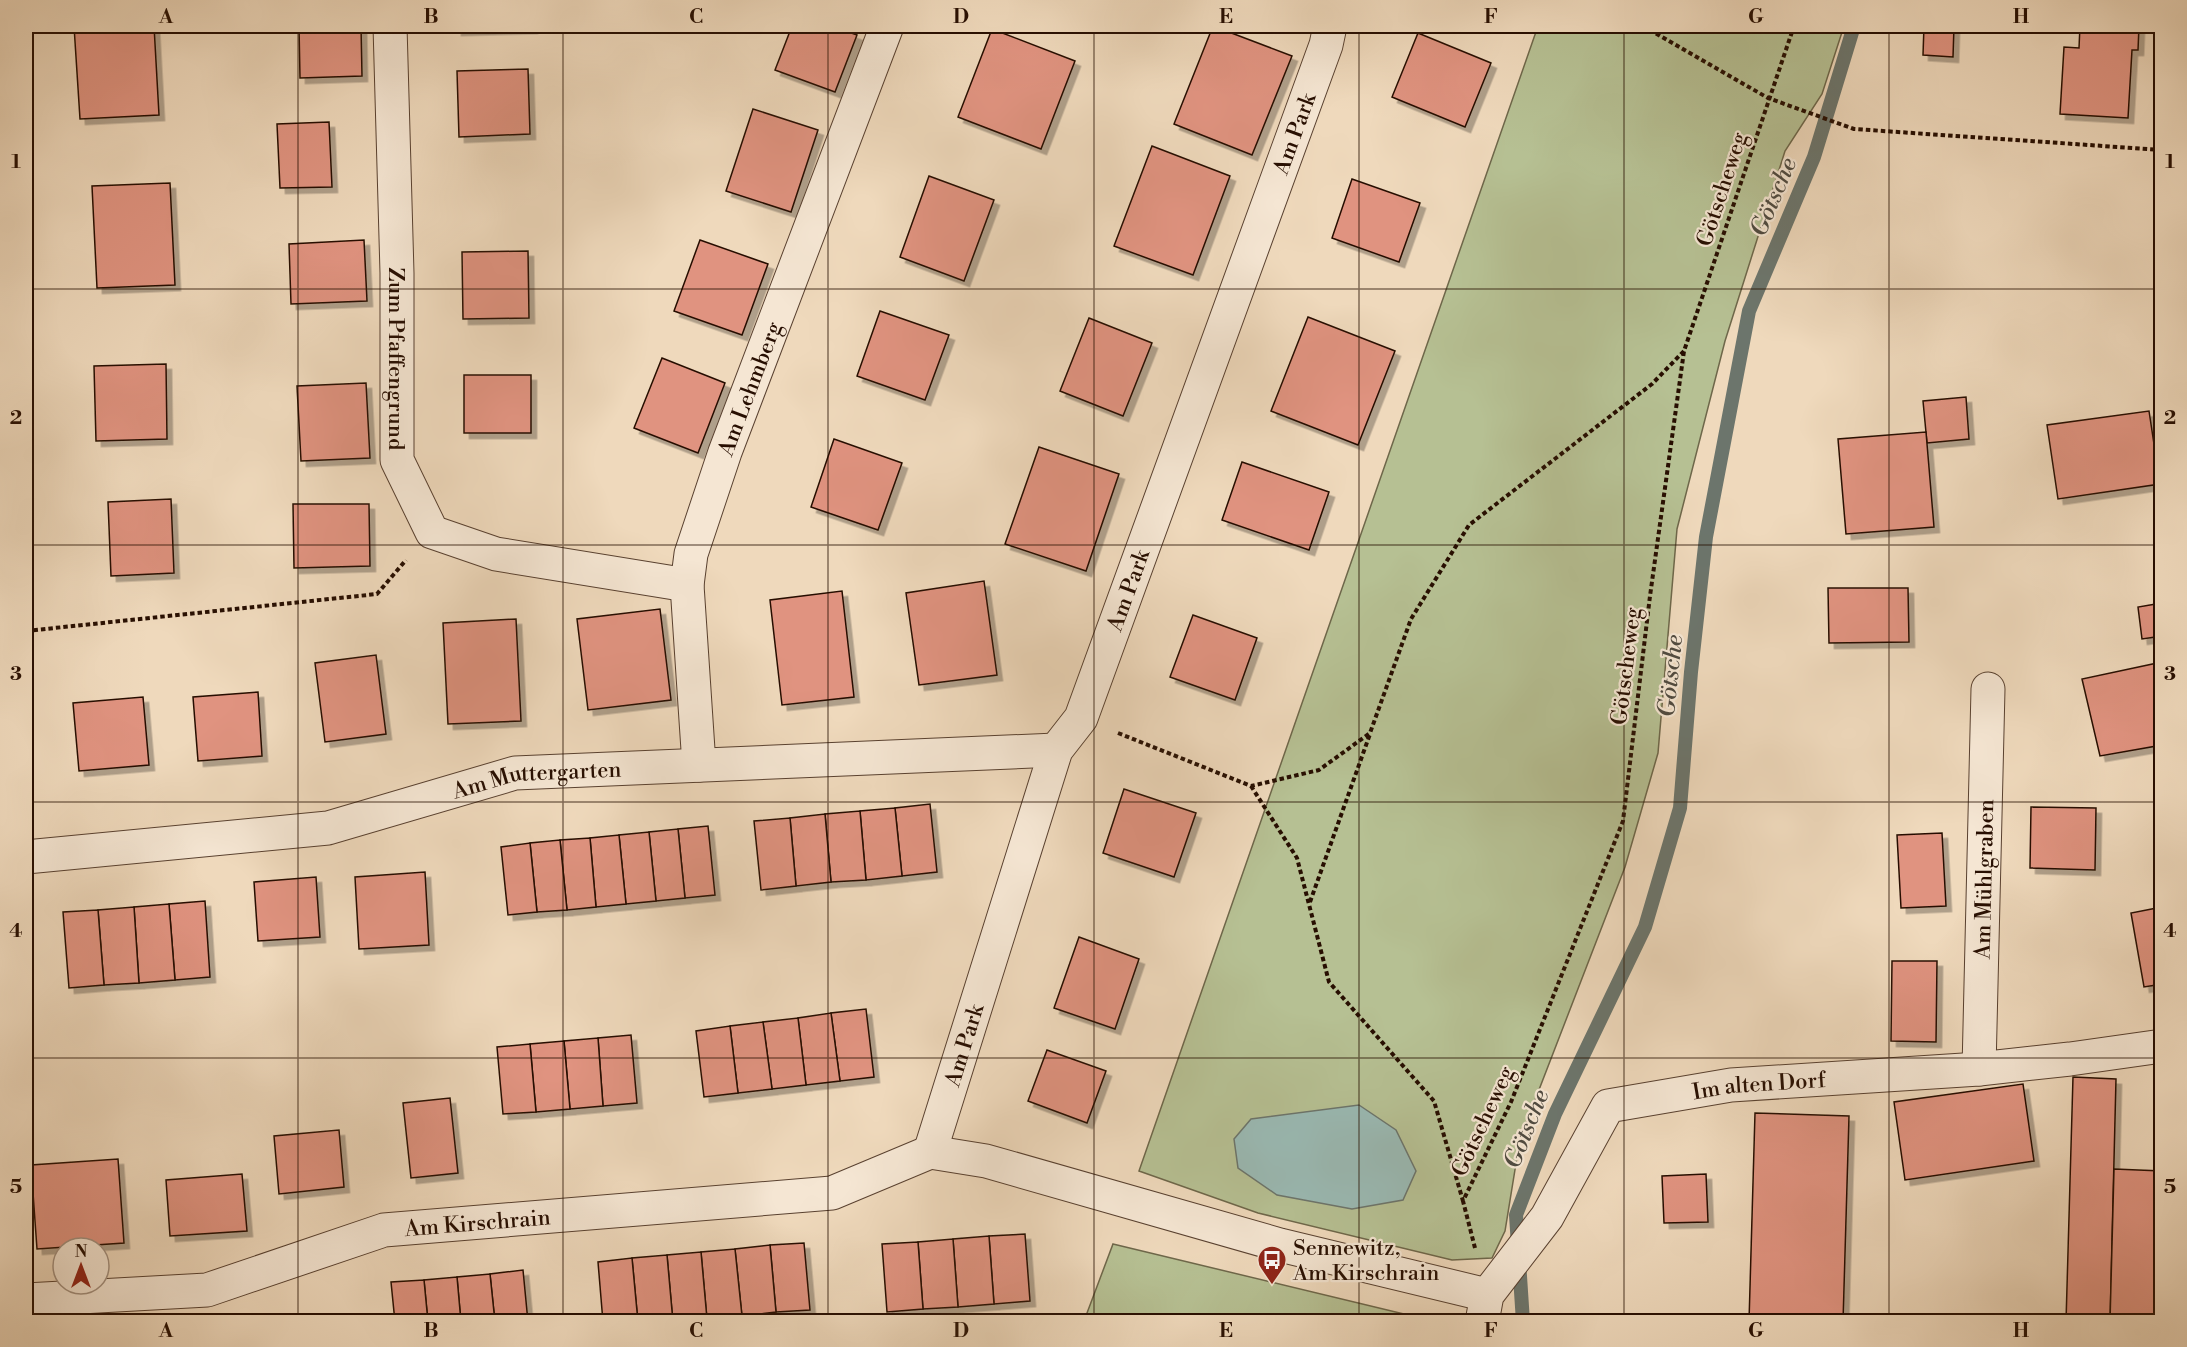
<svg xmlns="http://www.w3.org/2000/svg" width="2187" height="1347" font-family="'Libre Bodoni',serif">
	<defs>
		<filter id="shadow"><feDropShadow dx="5.5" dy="5.5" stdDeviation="0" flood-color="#0004"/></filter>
	</defs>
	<rect width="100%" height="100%" fill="#efd9bc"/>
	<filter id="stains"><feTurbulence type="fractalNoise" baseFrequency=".00333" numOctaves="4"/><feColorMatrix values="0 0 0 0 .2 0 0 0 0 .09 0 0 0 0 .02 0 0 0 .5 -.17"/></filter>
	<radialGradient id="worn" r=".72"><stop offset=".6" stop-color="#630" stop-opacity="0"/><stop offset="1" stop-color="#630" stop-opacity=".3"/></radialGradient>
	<g fill="#b6c093" stroke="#6e674a" stroke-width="1.5">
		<polygon points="1538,26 1844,26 1822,94 1785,151 1725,341 1677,529 1658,753 1625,867 1520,1139 1505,1231 1492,1258 1452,1260 1258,1213 1139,1171"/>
		<polygon points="1113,1244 1433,1321 1084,1321"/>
	</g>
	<polygon fill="#9abab4" stroke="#6c756c" stroke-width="1.5" points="1359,1105 1396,1130 1416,1171 1403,1200 1352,1209 1277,1195 1238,1168 1234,1139 1251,1119"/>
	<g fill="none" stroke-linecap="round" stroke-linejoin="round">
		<polyline stroke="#6c756c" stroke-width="14" points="1523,1322 1516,1215 1555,1114 1645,927 1680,808 1691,672 1706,537 1749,311 1814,157 1854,26"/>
	</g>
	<g fill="#e09380" stroke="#270e01" stroke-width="1.5" filter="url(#shadow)">
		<polygon points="74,26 154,26 159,115 80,119"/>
		<polygon points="299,26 361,26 362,76 300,78"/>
		<polygon points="456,26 532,26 532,28 456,30"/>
		<polygon points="792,26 832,26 857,35 835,92 775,70"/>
		<polygon points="1213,26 1292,56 1252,155 1174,124"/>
		<polygon points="1924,26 1954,26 1953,57 1923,55"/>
		<polygon points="2080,26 2139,26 2138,50 2132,50 2128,118 2060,114 2064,47 2079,48"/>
		<polygon points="992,29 1075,61 1041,149 958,117"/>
		<polygon points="1418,33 1491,63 1465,127 1392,97"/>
		<polygon points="528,69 530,134 459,137 457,71"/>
		<polygon points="753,109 818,130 791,212 726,191"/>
		<polygon points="329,122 332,187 280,188 277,124"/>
		<polygon points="1152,146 1230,176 1193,275 1114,246"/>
		<polygon points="929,176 994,200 964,281 900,257"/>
		<polygon points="1352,179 1420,203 1399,262 1332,238"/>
		<polygon points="170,183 175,285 97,288 92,186"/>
		<polygon points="364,240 367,301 291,304 289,244"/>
		<polygon points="700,240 768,264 742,335 674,311"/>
		<polygon points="528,251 529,318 463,319 462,252"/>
		<polygon points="880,311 949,335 925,400 857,376"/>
		<polygon points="1308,317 1395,351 1358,445 1271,411"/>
		<polygon points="1089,318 1152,343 1123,416 1060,391"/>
		<polygon points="662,358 725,383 698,453 634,428"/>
		<polygon points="166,364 167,439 96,441 94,366"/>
		<rect x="464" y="375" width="67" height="58"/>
		<polygon points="366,383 370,458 301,461 297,386"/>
		<polygon points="1966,397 1969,439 1927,443 1923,401"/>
		<polygon points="2149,411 2160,484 2058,499 2047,425"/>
		<polygon points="1926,432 1934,527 1846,534 1838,439"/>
		<polygon points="834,439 902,463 878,530 811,507"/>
		<polygon points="1039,447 1119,474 1086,571 1005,544"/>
		<polygon points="1242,462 1329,492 1309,550 1222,520"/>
		<polygon points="171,499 174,573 111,576 108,502"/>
		<polygon points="293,504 369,504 370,566 294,568"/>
		<polygon points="984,581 997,675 919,685 906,593"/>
		<polygon points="1828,588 1908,588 1909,642 1829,643"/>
		<polygon points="842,591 854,697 782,705 770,600"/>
		<polygon points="2162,603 2162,636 2142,639 2138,607"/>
		<polygon points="660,609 671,700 588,710 577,619"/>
		<polygon points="1193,615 1257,638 1235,700 1170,677"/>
		<polygon points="516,619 521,721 448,724 443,623"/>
		<polygon points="376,655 386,734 325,742 315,663"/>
		<polygon points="2162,662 2162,745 2100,756 2082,679"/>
		<polygon points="258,692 262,756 198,761 193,697"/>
		<polygon points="143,697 149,765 79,771 73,703"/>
		<polygon points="1124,789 1196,813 1174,877 1103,853"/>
		<polygon points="930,804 937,872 902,876 895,808"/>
		<polygon points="2031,807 2096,808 2095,870 2030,868"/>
		<polygon points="895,808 902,876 866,880 860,811"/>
		<polygon points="860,811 866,880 831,882 825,814"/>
		<polygon points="825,814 831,882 796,886 790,818"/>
		<polygon points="790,818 796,886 761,890 754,821"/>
		<polygon points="708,826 715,895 685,898 678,829"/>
		<polygon points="678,829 685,898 656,901 649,832"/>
		<polygon points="649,832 656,901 626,904 619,835"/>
		<polygon points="1942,833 1946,906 1901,908 1897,835"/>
		<polygon points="619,835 626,904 596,907 590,838"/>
		<polygon points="590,838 596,907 567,910 560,840"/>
		<polygon points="560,840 567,910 537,912 530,843"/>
		<polygon points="530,843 537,912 508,915 501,847"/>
		<polygon points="425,872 429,945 359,949 355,877"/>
		<polygon points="316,877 320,937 258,941 254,882"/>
		<polygon points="205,901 210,977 175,980 169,904"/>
		<polygon points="169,904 175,980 139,983 134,907"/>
		<polygon points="134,907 139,983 104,985 98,910"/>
		<polygon points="2162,907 2162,984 2144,987 2131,913"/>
		<polygon points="98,910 104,985 69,988 63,912"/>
		<polygon points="1079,937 1139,959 1115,1029 1054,1008"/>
		<polygon points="1892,961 1937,961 1936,1042 1891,1041"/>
		<polygon points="866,1009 874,1077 840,1081 831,1013"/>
		<polygon points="831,1013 840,1081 806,1085 798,1018"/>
		<polygon points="798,1018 806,1085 772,1089 763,1022"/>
		<polygon points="763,1022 772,1089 738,1093 730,1026"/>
		<polygon points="730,1026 738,1093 704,1097 696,1031"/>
		<polygon points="631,1035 637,1103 603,1106 598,1038"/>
		<polygon points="598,1038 603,1106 570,1109 564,1041"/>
		<polygon points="564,1041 570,1109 536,1112 530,1044"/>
		<polygon points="530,1044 536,1112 503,1114 497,1047"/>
		<polygon points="1047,1050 1106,1071 1087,1123 1028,1101"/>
		<polygon points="2073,1077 2116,1079 2110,1322 2066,1322"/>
		<polygon points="2023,1084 2034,1161 1905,1180 1894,1102"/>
		<polygon points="450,1098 458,1173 411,1178 403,1103"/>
		<polygon points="1755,1113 1849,1116 1843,1322 1749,1322"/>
		<polygon points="339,1130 344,1187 279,1194 274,1136"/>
		<polygon points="118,1159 124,1243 37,1249 31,1165"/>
		<polygon points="2114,1169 2162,1171 2159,1322 2110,1322"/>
		<polygon points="242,1174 247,1231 170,1236 166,1180"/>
		<polygon points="1706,1174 1708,1222 1664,1223 1662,1176"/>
		<polygon points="1025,1234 1030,1301 994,1304 989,1236"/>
		<polygon points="989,1236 994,1304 958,1307 953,1239"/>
		<polygon points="953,1239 958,1307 923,1309 918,1242"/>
		<polygon points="918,1242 923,1309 887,1312 882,1244"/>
		<polygon points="804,1243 810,1310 776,1312 770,1245"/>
		<polygon points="770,1245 776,1312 742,1316 735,1249"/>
		<polygon points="735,1249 742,1316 707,1319 701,1252"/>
		<polygon points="701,1252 707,1319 673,1322 667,1255"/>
		<polygon points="667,1255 673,1322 638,1322 632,1258"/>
		<polygon points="632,1258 638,1322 603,1322 598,1262"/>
		<polygon points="523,1270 528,1322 495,1322 490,1274"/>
		<polygon points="490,1274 495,1322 461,1322 457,1277"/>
		<polygon points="457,1277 461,1322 428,1322 424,1280"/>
		<polygon points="424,1280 428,1322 395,1322 391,1282"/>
	</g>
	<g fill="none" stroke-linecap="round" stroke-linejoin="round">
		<g stroke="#594130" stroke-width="35">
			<g id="minor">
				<path id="s1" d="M390,26L397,273V460L432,532L496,554L687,585"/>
				<path id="s2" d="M699,765L687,585L691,554L725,452L887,26"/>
				<path id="s3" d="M26,857L328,828L515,773L1056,750"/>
				<path id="s4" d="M1979,1069L1988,689"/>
				<path id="s5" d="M930,1152L1056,750L1081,718L1326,45L1330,26"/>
				<polyline points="930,1152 986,1161 1280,1245 1487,1295"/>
				<path id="s6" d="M26,1300L207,1290L384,1230L832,1193L930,1152"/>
				<path id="s7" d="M1482,1322L1487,1295L1547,1217L1608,1106L1731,1085L1979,1069L2070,1059L2162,1046"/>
			</g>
		</g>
		<g stroke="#270e01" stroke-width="4" stroke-dasharray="4.5 3" stroke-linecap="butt">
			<polyline points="1643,26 1768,98 1854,129 2162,150"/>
			<polyline points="26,631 377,594 406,560"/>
			<polyline points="1118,733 1251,786 1319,770 1370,733 1411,619 1469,525 1652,384 1684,351"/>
			<polyline points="1251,786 1297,858 1329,982 1434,1101 1463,1201"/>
			<polyline points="1310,902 1370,734"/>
			<polyline points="1475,1248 1463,1201 1511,1102 1623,821 1650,596 1684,351 1794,26"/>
		</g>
		<use href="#minor" stroke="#f5e6d3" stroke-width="33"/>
	</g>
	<path fill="none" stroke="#270e01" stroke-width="1.5" stroke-opacity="0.55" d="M298,26V1322M563,26V1322M828,26V1322M1094,26V1322M1359,26V1322M1624,26V1322M1889,26V1322M26,289H2162M26,545H2162M26,802H2162M26,1058H2162"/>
	<defs>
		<g id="bus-pin" transform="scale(1.5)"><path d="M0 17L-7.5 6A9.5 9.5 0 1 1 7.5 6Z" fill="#8f2418" stroke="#f5e6d3"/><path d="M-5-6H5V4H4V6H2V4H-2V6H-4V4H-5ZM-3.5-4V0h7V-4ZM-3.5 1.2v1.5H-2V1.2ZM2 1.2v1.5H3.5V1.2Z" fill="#fff"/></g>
	</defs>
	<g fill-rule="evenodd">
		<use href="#bus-pin" x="1272" y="1260"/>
	</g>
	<g text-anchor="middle" stroke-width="4.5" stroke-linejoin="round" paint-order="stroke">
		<g font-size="22" fill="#270e01" stroke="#f5e6d3">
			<text dy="8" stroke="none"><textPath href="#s5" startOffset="1084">Am Park</textPath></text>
			<text transform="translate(1721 189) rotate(-72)" y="8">Götscheweg</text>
			<text dy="8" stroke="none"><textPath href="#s1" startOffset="333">Zum Pfaffengrund</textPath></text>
			<text dy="8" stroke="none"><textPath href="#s2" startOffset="387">Am Lehmberg</textPath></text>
			<text dy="8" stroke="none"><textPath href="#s5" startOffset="598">Am Park</textPath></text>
			<text transform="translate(1625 666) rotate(-83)" y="8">Götscheweg</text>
			<text dy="8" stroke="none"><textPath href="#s3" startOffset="519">Am Muttergarten</textPath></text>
			<text dy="8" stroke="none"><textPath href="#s4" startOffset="190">Am Mühlgraben</textPath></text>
			<text dy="8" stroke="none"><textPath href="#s5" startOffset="112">Am Park</textPath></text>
			<text dy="8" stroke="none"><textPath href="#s7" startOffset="405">Im alten Dorf</textPath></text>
			<text transform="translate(1482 1121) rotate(-65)" y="8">Götscheweg</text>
			<text dy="8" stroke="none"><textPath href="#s6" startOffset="462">Am Kirschrain</textPath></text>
		</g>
		<g font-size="22" fill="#270e01" stroke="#f5e6d3" text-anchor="start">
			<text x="1293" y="1255">Sennewitz,<tspan x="1293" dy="25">Am Kirschrain</tspan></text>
		</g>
		<g font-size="24" font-style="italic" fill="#4f4a40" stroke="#f5e6d3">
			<text transform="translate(1773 197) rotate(-67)" y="8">Götsche</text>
			<text transform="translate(1670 676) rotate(-84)" y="8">Götsche</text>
			<text transform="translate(1526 1129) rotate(-68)" y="8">Götsche</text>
		</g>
	</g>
	<rect width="2187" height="1347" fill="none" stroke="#efd9bc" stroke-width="66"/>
	<g transform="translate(81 1266)"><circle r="28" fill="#f5e6d3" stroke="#a3907f" stroke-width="1.5"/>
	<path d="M0-4.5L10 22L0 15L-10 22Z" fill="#8f2418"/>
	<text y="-9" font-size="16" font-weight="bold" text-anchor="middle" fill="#270e01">N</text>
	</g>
	<rect x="33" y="33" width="2121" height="1281" fill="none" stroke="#270e01" stroke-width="2"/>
	<g font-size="20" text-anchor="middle" font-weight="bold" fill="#270e01">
		<text x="166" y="23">A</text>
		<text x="431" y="23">B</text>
		<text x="696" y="23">C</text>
		<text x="961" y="23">D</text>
		<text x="1226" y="23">E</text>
		<text x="1491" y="23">F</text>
		<text x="1756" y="23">G</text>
		<text x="2021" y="23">H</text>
		<text x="16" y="168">1</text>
		<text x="2170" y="168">1</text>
		<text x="16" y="424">2</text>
		<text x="2170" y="424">2</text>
		<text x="16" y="680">3</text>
		<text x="2170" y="680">3</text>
		<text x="16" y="937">4</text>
		<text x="2170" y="937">4</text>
		<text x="16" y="1193">5</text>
		<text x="2170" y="1193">5</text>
		<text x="166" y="1337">A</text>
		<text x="431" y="1337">B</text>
		<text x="696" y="1337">C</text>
		<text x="961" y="1337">D</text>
		<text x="1226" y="1337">E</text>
		<text x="1491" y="1337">F</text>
		<text x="1756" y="1337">G</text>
		<text x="2021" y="1337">H</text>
	</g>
	<rect width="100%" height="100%" filter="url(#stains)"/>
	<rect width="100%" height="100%" fill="url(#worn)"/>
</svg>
